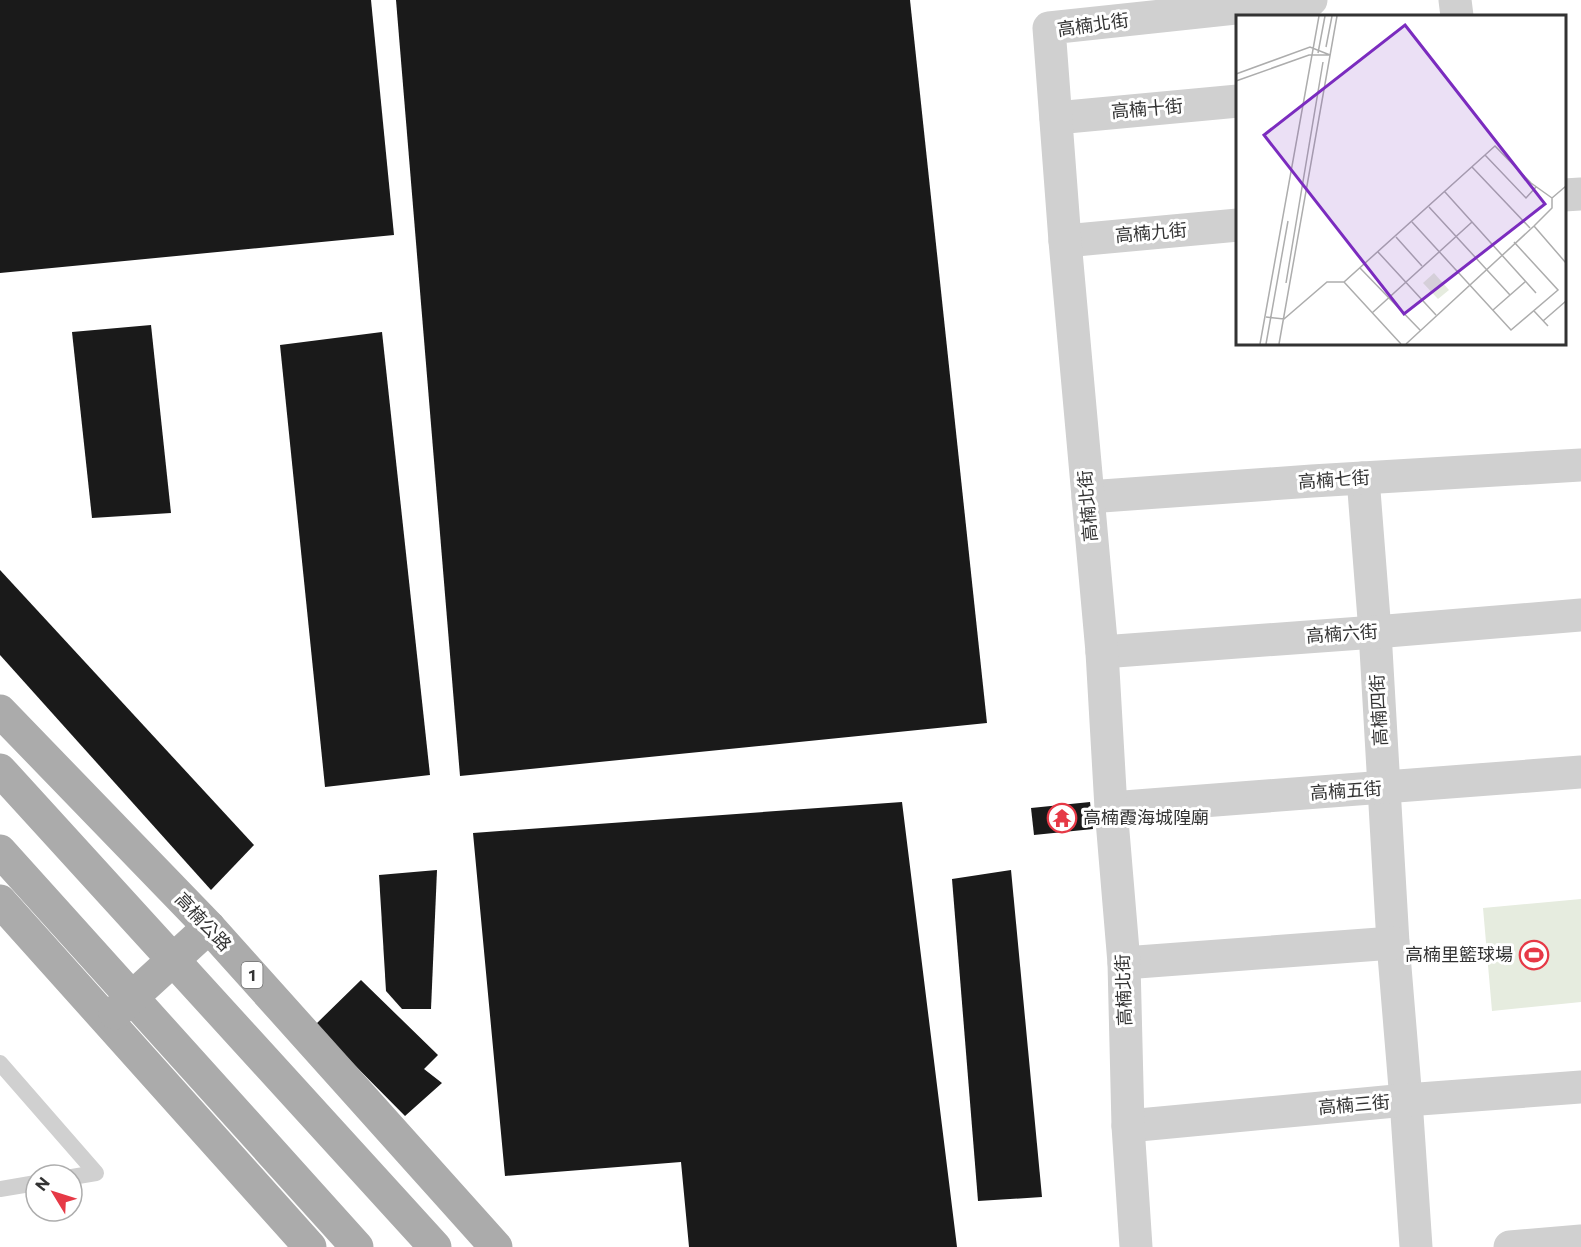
<svg xmlns="http://www.w3.org/2000/svg" width="1581" height="1247" font-family="Commissioner,'Noto Sans TC',sans-serif">
	<rect width="100%" height="100%" fill="#fff"/>
	<polygon fill="#e6ecdf" points="1581,899 1581,1002 1492,1011 1483,908"/>
	<g fill="#1a1a1a">
		<polygon points="0,0 371,0 394,235 0,273"/>
		<polygon points="396,0 910,0 987,723 460,776"/>
		<polygon points="151,325 171,513 92,518 72,332"/>
		<polygon points="382,332 430,775 325,787 280,345"/>
		<polygon points="0,570 254,845 211,890 0,655"/>
		<polygon points="902,802 957,1247 689,1247 681,1162 505,1176 473,833"/>
		<polygon points="1090,802 1093,829 1034,835 1031,808"/>
		<polygon points="437,870 431,1009 402,1009 386,991 379,875"/>
		<polygon points="1011,870 1042,1197 978,1201 952,879"/>
		<polygon points="361,980 438,1055 424,1069 442,1083 405,1116 315,1025"/>
	</g>
	<g fill="none" stroke-linecap="round" stroke-linejoin="round">
		<g stroke="#d0d0d0" stroke-width="16">
			<polyline points="0,1063 96,1173 72,1177"/>
			<polyline points="0,1189 36,1183"/>
		</g>
		<g stroke="#d0d0d0" stroke-width="33">
			<polyline points="1455,0 1457,16"/>
			<polyline points="1056,118 1238,101"/>
			<polyline points="1564,195 1581,194"/>
			<polyline points="1065,241 1238,225"/>
			<polyline points="1363,478 1375,632 1393,943 1406,1100 1416,1247"/>
			<polyline points="1088,497 1312,481 1581,465"/>
			<polyline points="1102,652 1375,632 1581,615"/>
			<polyline points="1111,808 1581,772"/>
			<polyline points="1124,963 1393,943"/>
			<polyline points="1128,1126 1406,1100 1581,1087"/>
			<polyline points="1136,1247 1128,1126 1124,963 1111,808 1102,652 1065,241 1049,28 1311,0"/>
			<polyline points="1510,1247 1581,1241"/>
		</g>
		<g stroke="#ababab" stroke-width="33">
			<polyline points="0,711 209,927 496,1247"/>
			<polyline points="0,770 435,1247"/>
			<polyline points="0,851 357,1247"/>
			<polyline points="0,901 310,1247"/>
			<polyline points="115,1013 209,927"/>
		</g>
	</g>
	<defs>
		<g id="temple-ring" transform="scale(1.5)"><circle r="9.5" fill="#fff" stroke="#e63946" stroke-width="1.5"/><path d="M0-6L5-2H3V0L6.5 2.5H4V6H1.5V3h-3V6H-4V2.5H-6.5L-3 0V-2H-5Z" fill="#e63946"/></g>
		<g id="stadium-ring" transform="scale(1.5)"><circle r="9.5" fill="#fff" stroke="#e63946" stroke-width="1.5"/><path d="M0-5a6.5 5 0 1 0 0 10a6.5 5 0 1 0 0-10ZM-3.5-1.8h7v3.6h-7Z" fill="#e63946"/></g>
	</defs>
	<g fill-rule="evenodd">
		<use href="#temple-ring" x="1062" y="818"/>
		<use href="#stadium-ring" x="1534" y="955"/>
	</g>
	<g text-anchor="middle" stroke-width="6" stroke-linejoin="round" paint-order="stroke">
		<rect fill="#fff" stroke="#707070" stroke-width="1.5" x="241.5" y="962" width="21" height="26" rx="4.5"/>
		<g font-size="16" font-weight="bold" fill="#333">
			<text x="252" y="981">1</text>
		</g>
		<g font-size="18" fill="#333" stroke="#fff">
			<text transform="translate(1093 25) rotate(-8)" y="6">高楠北街</text>
			<text transform="translate(1147 109) rotate(-5)" y="6">高楠十街</text>
			<text transform="translate(1151 233) rotate(-5)" y="6">高楠九街</text>
			<text transform="translate(1334 480) rotate(-4)" y="6">高楠七街</text>
			<text transform="translate(1088 506) rotate(-95)" y="6">高楠北街</text>
			<text transform="translate(1342 634) rotate(-4)" y="6">高楠六街</text>
			<text transform="translate(1379 710) rotate(-93)" y="6">高楠四街</text>
			<text transform="translate(1346 791) rotate(-4)" y="6">高楠五街</text>
			<text transform="translate(203 922) rotate(47)" y="6">高楠公路</text>
			<text transform="translate(1124 990) rotate(-92)" y="6">高楠北街</text>
			<text transform="translate(1354 1105) rotate(-5)" y="6">高楠三街</text>
		</g>
		<g font-size="18" fill="#333" stroke="#fff" text-anchor="start">
			<text x="1083" y="824">高楠霞海城隍廟</text>
			<text x="1513" y="961" text-anchor="end">高楠里籃球場</text>
		</g>
	</g>
	<g transform="translate(1236 15)">
		<rect width="330" height="330" fill="#fff"/>
		<path d="M198,258L213,275L202,284L187,268Z" fill="#e6ecdf"/>
		<path fill="none" stroke="#adadad" stroke-width="1.5" d="M90,32L96,1M82,38L89,1M0,59L74,32L94,40H73L0,66M249,140L290,183L300,172M236,152L294,213M209,177L300,278M316,183L330,171M193,192L274,280M176,207L275,315L322,275L278,227M298,211L330,248M160,222L186,251M142,237L200,300M124,253L184,315M108,267L165,329M50,268L87,47M257,295L290,266M298,296L312,311M136,298L236,207M30,302L48,304L91,267H108L259,131L295,168L316,183M307,306L330,286M24,329L83,1M30,329L52,206M43,329L101,1M170,329L298,211L316,193V183"/>
		<path fill="#7b2cbf" fill-opacity="0.15" stroke="#7b2cbf" stroke-width="3" d="M169,10L309,189L168,299L28,120Z"/>
		<rect width="330" height="330" fill="none" stroke="#333" stroke-width="3"/>
	</g>
	<g transform="translate(54 1193) rotate(308)"><circle r="28" fill="#ffffff" stroke="#adadad" stroke-width="1.5"/>
	<path d="M0-4.5L10 22L0 15L-10 22Z" fill="#e63946"/>
	<text y="-9" font-size="16" font-weight="bold" text-anchor="middle" fill="#333333">N</text>
	</g>
</svg>
